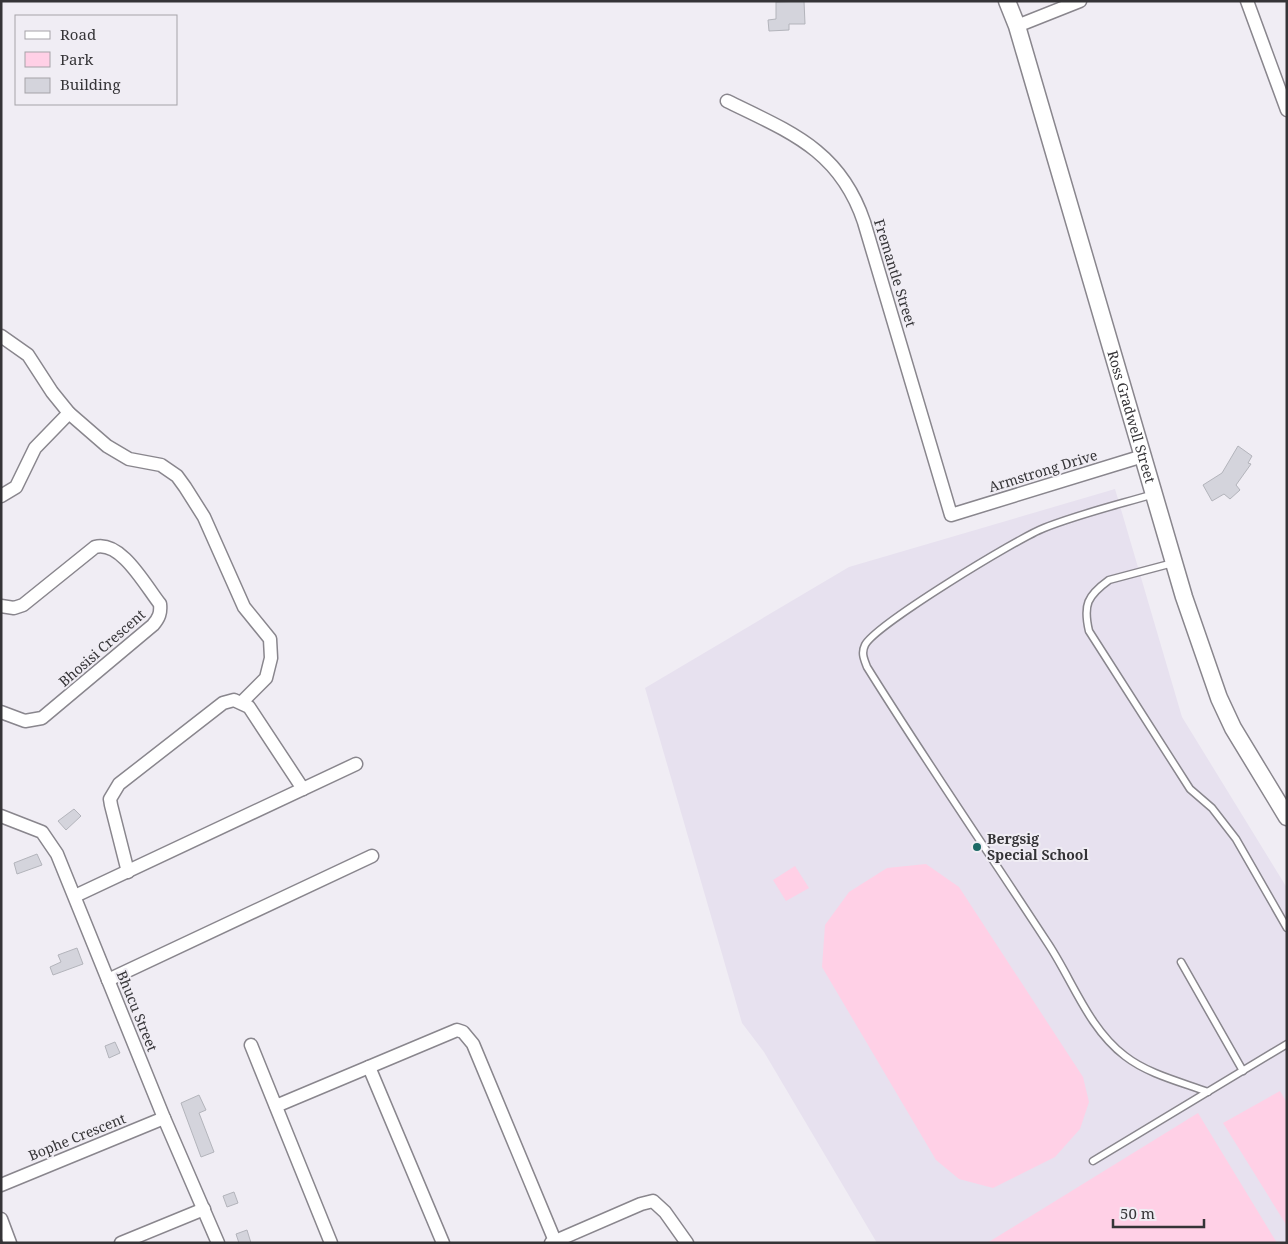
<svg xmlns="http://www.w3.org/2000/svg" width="1288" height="1244" font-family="'Noto Serif',serif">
	<rect width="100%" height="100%" fill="#f0edf4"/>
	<polygon fill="#e7e1ef" points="1115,489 1182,717 1287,888 1287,1243 877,1243 764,1052 742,1023 645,688 849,567"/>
	<g fill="#ffd0e6">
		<polygon points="926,864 959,887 1083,1077 1089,1102 1080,1129 1055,1157 993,1188 959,1179 936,1160 822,967 825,925 849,892 887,868"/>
		<polygon points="795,866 809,888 786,901 773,880"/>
		<polygon points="1280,1091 1287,1103 1287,1226 1223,1123"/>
		<polygon points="1198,1113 1277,1243 987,1243"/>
	</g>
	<g fill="#d4d4dc" stroke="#b3b4bb">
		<polygon points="804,1 805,24 789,24 789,30 769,31 768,20 776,19 776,2"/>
		<polygon points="1238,446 1252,456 1248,463 1251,464 1236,485 1240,490 1230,499 1224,494 1212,501 1203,485 1222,473"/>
		<polygon points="74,809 81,816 66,830 58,821"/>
		<polygon points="37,854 42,865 17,874 14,863"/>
		<polygon points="77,948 83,964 53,975 50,967 61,962 58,955"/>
		<polygon points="115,1042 120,1053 109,1058 105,1046"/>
		<polygon points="199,1095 206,1110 199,1113 214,1152 201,1157 181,1103"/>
		<polygon points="234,1192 238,1203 227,1207 223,1196"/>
		<polygon points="247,1230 251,1243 239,1243 236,1234"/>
	</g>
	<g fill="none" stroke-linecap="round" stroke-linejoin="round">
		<g stroke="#89868d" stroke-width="9">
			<g id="service">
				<path d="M1154,494C1117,505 1079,514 1044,528C1018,538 875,625 865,645C861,653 864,659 867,667C925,760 987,850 1047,942C1072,979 1088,1028 1125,1056C1148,1074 1181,1082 1208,1092"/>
				<path d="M1173,563L1109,580C1087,596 1083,605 1089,631L1190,789L1212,808L1236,839L1287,928"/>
				<polyline points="1181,962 1243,1071"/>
				<polyline points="1093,1161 1287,1044"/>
			</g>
		</g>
		<g stroke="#89868d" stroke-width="15">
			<g id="minor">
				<polyline points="1247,1 1287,110"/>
				<polyline points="1017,26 1080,1"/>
				<path d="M727,101C790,132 840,150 864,222L951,515L1143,456"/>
				<polyline points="1,336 28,355 52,392 69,413 107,446 129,459 161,465 177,476 185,487 204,517 244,607 270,639 271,658 266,678 242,702"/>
				<polyline points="1,496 16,487 35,448 69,413"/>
				<path d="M1,606L14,608L23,605L95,547C121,540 145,585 160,604C161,613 159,618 153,625L42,718L25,721L1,712"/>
				<polyline points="1,816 42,832 57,854 164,1118 218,1243"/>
				<polyline points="128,872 111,805 110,799 119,784 223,703 234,700 249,707 303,789"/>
				<polyline points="75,896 356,764"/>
				<polyline points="108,980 372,856"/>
				<polyline points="251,1045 331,1243"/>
				<polyline points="369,1067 443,1243"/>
				<polyline points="276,1106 457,1030 463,1032 473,1044 555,1241"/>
				<polyline points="1,1185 164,1118"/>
				<polyline points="1,1219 10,1243"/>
				<polyline points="121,1243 204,1209"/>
				<polyline points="551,1243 641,1204 653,1201 665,1212 687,1243"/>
			</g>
		</g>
		<g stroke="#89868d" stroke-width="19">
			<g id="tertiary">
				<path id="s1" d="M1007,1L1017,26L1184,597L1219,698L1233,728L1287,817"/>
			</g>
		</g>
		<use href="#service" stroke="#fff" stroke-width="6"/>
		<use href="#minor" stroke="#fff" stroke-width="12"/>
		<use href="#tertiary" stroke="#fff" stroke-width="16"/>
	</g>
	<circle fill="#1c6966" stroke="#f0edf4" stroke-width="2" cx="977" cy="847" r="5"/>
	<g text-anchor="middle" stroke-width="4" stroke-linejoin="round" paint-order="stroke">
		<g font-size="14" fill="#353437" stroke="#f0edf4">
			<text transform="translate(895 273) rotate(73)" y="5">Fremantle Street</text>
			<text dy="5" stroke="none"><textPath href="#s1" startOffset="434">Ross Gradwell Street</textPath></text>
			<text transform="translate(1043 471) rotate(-17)" y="5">Armstrong Drive</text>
			<text transform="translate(102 648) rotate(-41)" y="5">Bhosisi Crescent</text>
			<text transform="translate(137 1011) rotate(68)" y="5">Bhucu Street</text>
			<text transform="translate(77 1137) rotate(-22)" y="5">Bophe Crescent</text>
		</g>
		<g font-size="14" font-weight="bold" fill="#353437" stroke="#f0edf4" text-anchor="start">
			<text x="987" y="844">Bergsig<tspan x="987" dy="16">Special School</tspan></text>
		</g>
	</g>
	<rect width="1288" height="1244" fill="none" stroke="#353437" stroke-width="5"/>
	<rect x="15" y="15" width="162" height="90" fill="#f0edf4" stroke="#a5a3a8"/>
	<rect x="25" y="31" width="25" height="8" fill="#ffffff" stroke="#a5a3a8"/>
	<text x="60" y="40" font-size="15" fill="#353437">Road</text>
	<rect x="25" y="52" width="25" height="15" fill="#ffd0e6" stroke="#a5a3a8"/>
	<text x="60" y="65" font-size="15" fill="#353437">Park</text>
	<rect x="25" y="78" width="25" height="15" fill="#d4d4dc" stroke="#a5a3a8"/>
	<text x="60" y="90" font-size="15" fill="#353437">Building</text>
	<path d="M1113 1219v8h91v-8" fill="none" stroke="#353437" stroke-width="2.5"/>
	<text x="1120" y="1219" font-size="15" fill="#353437" stroke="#f0edf4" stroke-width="4" paint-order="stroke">50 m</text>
</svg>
